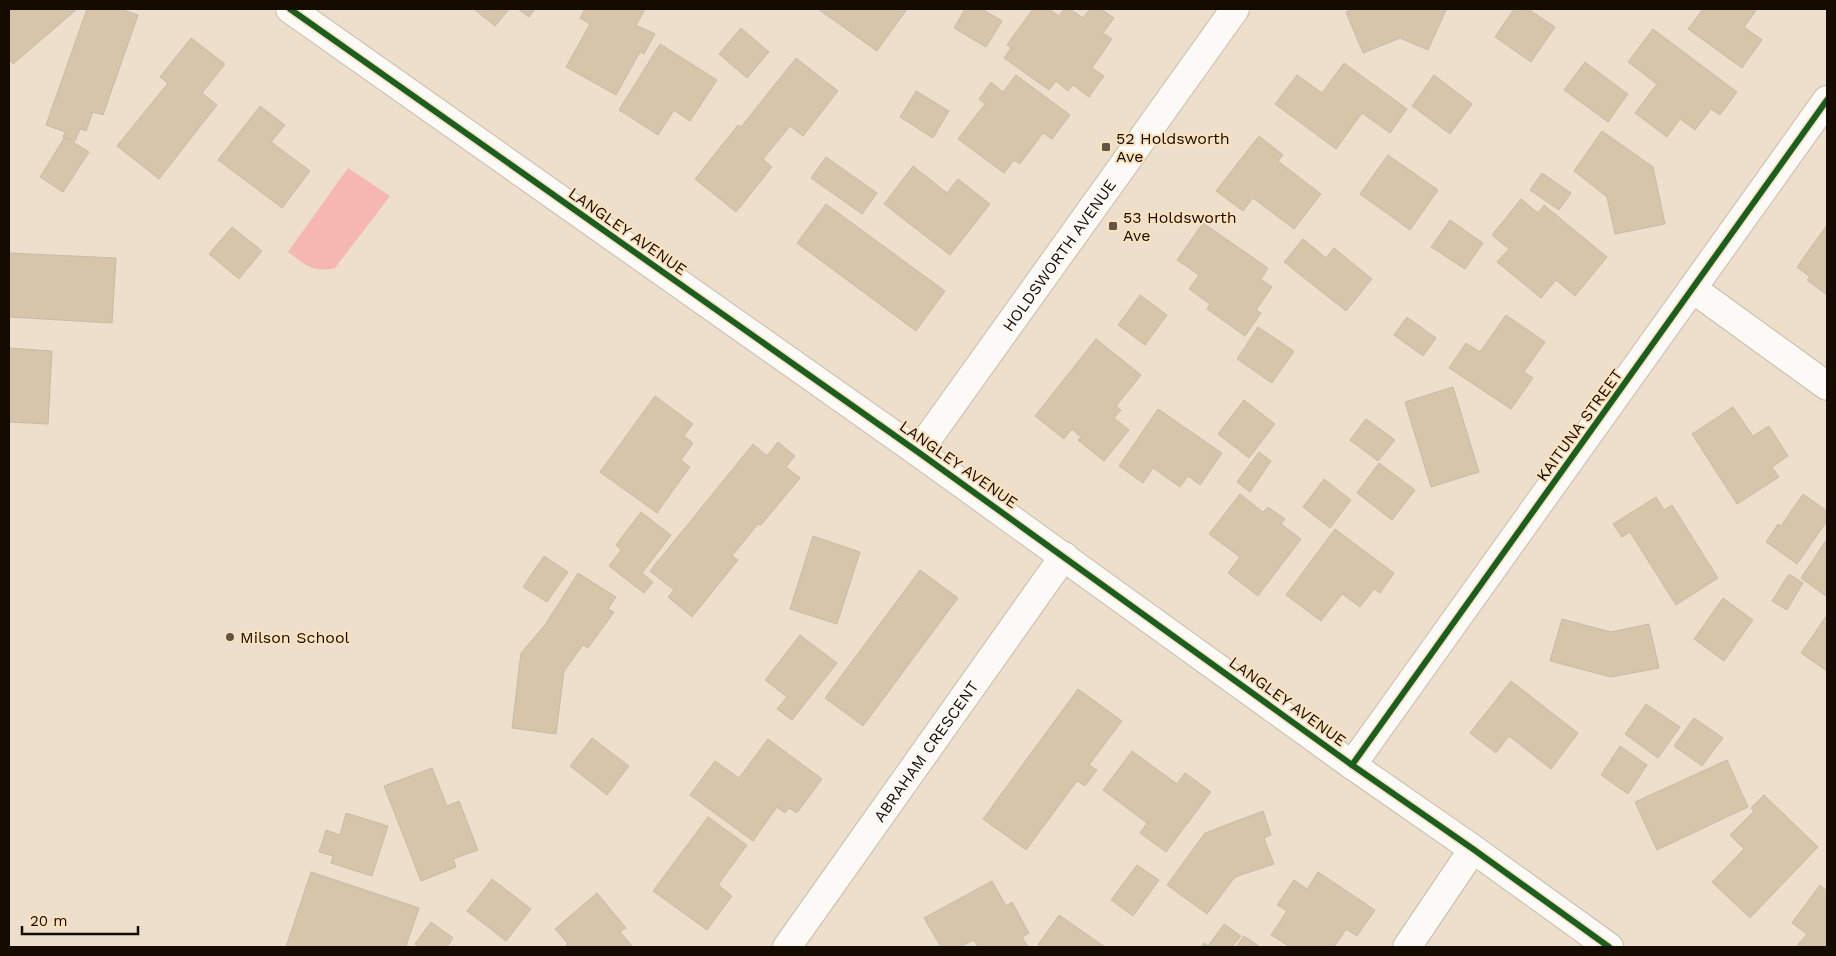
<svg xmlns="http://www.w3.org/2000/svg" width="1836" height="956" font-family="'Work Sans',sans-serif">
	<rect width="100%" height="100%" fill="#eddfcc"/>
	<path fill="#f6b7b2" d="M348,168L390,196L335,268C312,273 306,265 288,252Z"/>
	<g fill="#d7c5aa" stroke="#c6bbaa">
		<polygon points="9,9 77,9 13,64 9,59"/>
		<polygon points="87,9 120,9 138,15 103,115 93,112 86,131 80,129 75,141 63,137 65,132 46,125"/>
		<polygon points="474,9 509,9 495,26"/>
		<polygon points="518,9 535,9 529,17"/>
		<polygon points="585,9 645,9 636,25 655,34 644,54 640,52 616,95 566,67 590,24 580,18"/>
		<polygon points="818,9 907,9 877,51"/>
		<polygon points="965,9 982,9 1002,21 986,47 954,28"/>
		<polygon points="1033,9 1049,9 1059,16 1064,9 1070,9 1083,18 1090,9 1101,9 1114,18 1103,33 1112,39 1092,68 1104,76 1089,97 1073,85 1068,91 1056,81 1049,90 1004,58 1011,48 1007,45"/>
		<polygon points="1354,9 1444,9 1446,10 1428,50 1400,38 1363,53 1346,12"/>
		<polygon points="1514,9 1528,9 1555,27 1531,62 1495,37"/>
		<polygon points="1703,9 1757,9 1744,27 1762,40 1742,68 1688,29"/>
		<polygon points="741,28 769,52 747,78 719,54"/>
		<polygon points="1653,29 1737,92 1720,115 1711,109 1695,130 1680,119 1667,137 1635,113 1657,84 1628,62"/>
		<polygon points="191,38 225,64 202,93 217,105 159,179 117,146 168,83 160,77"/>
		<polygon points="660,44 717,80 690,121 674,110 658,135 619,110"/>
		<polygon points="796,58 838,91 803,136 790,126 763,159 772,167 736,212 695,179 738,125 741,127"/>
		<polygon points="1585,62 1628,94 1608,122 1564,90"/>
		<polygon points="1344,63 1407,109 1390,133 1362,113 1336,149 1275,104 1297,75 1322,93"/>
		<polygon points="1016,75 1070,115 1052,139 1043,133 1020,164 1014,160 1004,173 958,139 985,104 979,99 991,82 1003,92"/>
		<polygon points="1434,75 1472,104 1450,134 1412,106"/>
		<polygon points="916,91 949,111 933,138 900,117"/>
		<polygon points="260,106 285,125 271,142 310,171 282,208 218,160"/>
		<polygon points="1602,131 1653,167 1665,224 1615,234 1607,197 1574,171"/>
		<polygon points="1259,136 1283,155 1278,161 1321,194 1294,229 1253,198 1243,211 1216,191"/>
		<polygon points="65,137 89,152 63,192 40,177"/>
		<polygon points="1388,155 1438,190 1410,230 1360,194"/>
		<polygon points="826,157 877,193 862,214 811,178"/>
		<polygon points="913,166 947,193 958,179 990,204 950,255 884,204"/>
		<polygon points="1542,173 1571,193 1559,210 1530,190"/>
		<polygon points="1521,199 1538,213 1544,205 1607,257 1575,296 1556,280 1541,298 1497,262 1509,249 1492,235"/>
		<polygon points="826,204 945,291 916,331 797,243"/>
		<polygon points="1450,220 1483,243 1465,269 1431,247"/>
		<polygon points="1203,223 1268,268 1261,279 1272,287 1256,310 1261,313 1245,336 1207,309 1210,304 1189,289 1199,275 1177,260"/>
		<polygon points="1827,225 1827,295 1807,280 1810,277 1797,267"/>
		<polygon points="232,227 262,251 239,279 209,254"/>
		<polygon points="1303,239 1326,258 1334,248 1372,279 1346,311 1284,262"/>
		<polygon points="9,253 116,258 112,323 9,317"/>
		<polygon points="1140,295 1167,315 1145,345 1118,325"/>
		<polygon points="1506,315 1545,342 1524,372 1533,378 1511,409 1449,368 1466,343 1480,352"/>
		<polygon points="1407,317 1436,338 1423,356 1394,335"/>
		<polygon points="1258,327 1294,351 1272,383 1237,359"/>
		<polygon points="1096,339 1141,375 1116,406 1121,410 1114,418 1129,430 1104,461 1078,440 1081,437 1072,429 1064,439 1035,416"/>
		<polygon points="9,348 52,351 48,424 9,422"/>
		<polygon points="1453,387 1479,472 1431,487 1405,402"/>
		<polygon points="655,396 693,424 684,436 693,443 681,460 690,467 657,513 600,472"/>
		<polygon points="1244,400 1275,424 1249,458 1218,434"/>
		<polygon points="1733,407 1753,436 1769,426 1788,456 1772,467 1779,477 1737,504 1692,434"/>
		<polygon points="1158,409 1222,453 1200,485 1188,476 1180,487 1153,468 1143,483 1119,466"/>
		<polygon points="1366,419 1395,440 1378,461 1350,440"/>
		<polygon points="778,442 795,456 786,467 800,478 761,525 758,524 732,556 738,560 692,617 668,597 674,590 650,571 753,444 767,456"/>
		<polygon points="1259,452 1271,461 1250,492 1237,482"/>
		<polygon points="1379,463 1415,490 1392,520 1357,493"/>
		<polygon points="1324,479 1351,500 1330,528 1303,507"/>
		<polygon points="1240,494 1263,512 1268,507 1285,519 1281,524 1301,539 1258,596 1228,573 1240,557 1209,534"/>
		<polygon points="1803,494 1827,511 1827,521 1797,564 1766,542 1778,524 1781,526"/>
		<polygon points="1656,497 1664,510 1672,505 1718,578 1676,605 1630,532 1622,537 1613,524"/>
		<polygon points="641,512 671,535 642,573 653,582 644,593 609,566 621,550 616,545"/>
		<polygon points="1335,529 1394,573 1380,593 1374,589 1360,607 1342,594 1321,621 1286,595"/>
		<polygon points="813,536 860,552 837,624 790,609"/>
		<polygon points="1827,539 1827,597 1801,578"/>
		<polygon points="544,556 568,572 547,602 523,587"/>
		<polygon points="920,570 958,598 863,726 825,698"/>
		<polygon points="578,573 616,597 608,609 614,612 588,648 583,645 564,671 556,734 512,728 521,653 545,625"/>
		<polygon points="1789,574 1803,583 1787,610 1772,601"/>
		<polygon points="1723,598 1753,620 1724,661 1694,639"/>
		<polygon points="1827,615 1827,671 1801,653"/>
		<polygon points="1562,619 1611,632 1649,624 1659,668 1611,677 1550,661"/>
		<polygon points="800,635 837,663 792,720 777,709 787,697 765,680"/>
		<polygon points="1511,681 1578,733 1551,769 1509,736 1496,753 1470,733"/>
		<polygon points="1078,689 1122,721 1089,765 1097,770 1085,786 1077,781 1026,850 983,819"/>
		<polygon points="1646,704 1680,727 1658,758 1625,734"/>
		<polygon points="1694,718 1723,738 1702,766 1674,746"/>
		<polygon points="592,738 629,766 607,795 570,766"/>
		<polygon points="768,739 822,779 797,813 789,808 785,813 777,807 753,841 690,795 715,761 739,778"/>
		<polygon points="1620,746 1647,765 1628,794 1601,775"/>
		<polygon points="1132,751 1177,784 1185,773 1211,792 1166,852 1140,833 1147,823 1103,790"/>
		<polygon points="1727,760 1748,807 1657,850 1635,802"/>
		<polygon points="432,768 447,806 459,801 478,850 453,859 456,867 421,881 384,786"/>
		<polygon points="1764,795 1818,847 1750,918 1712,882 1744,849 1730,835 1754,811 1751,808"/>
		<polygon points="1263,811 1271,835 1264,838 1274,864 1235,877 1207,914 1167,885 1205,833"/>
		<polygon points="346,813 388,826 372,876 331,863 333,856 319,852 326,830 340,835"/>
		<polygon points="708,817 747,845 718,885 732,896 707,930 653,891"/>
		<polygon points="1137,865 1159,880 1133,916 1111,900"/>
		<polygon points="311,872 419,908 406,946 410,947 286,947"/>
		<polygon points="1318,872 1375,910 1357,936 1346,929 1334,947 1290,947 1271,935 1287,911 1277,905 1294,880 1307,889"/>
		<polygon points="492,879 531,909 506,941 467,911"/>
		<polygon points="992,881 1006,906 1012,902 1029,933 1022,937 1028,947 978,947 974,940 960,947 941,947 924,918"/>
		<polygon points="1820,885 1827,891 1827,947 1796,947 1807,934 1792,923"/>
		<polygon points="597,893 626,928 620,932 633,947 564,947 568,944 555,929"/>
		<polygon points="1059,915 1105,947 1042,947 1038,945"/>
		<polygon points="431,922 453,938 447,947 418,947 415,944"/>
		<polygon points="1224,924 1241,936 1232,947 1201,947 1204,943 1208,946"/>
		<polygon points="1244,936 1260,947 1236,947"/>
	</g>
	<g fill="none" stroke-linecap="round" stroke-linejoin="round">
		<g stroke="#c8bcab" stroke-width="30">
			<g id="minor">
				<polyline points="290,9 918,452 1352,765 1473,849 1609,947"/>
				<polyline points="1693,289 1827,386"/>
				<path id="s1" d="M918,452L1235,9"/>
				<polyline points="1352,765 1827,100"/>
				<path id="s2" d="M787,947L1064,556"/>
				<polyline points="1407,947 1473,849"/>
			</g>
		</g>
		<use href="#minor" stroke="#fcfaf7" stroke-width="28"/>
		<g stroke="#fbe1be" stroke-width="9">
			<g id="cycleway">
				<polyline points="290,9 918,452 1352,765 1473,849 1609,947"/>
				<polyline points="1352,765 1827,100"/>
			</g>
		</g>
		<use href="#cycleway" stroke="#1b5e20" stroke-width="6"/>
	</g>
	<g fill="#615547" stroke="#fbe1be" stroke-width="2">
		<rect x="1101" y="142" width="10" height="10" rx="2.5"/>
		<rect x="1108" y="221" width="10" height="10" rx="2.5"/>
		<circle cx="230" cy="637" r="5"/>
	</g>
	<g text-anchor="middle" stroke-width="4" stroke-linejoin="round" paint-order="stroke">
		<g font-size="16" fill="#150b00" stroke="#fbe1be" text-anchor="start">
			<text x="1116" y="144">52 Holdsworth<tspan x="1116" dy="18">Ave</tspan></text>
			<text x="1123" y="223">53 Holdsworth<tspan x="1123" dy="18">Ave</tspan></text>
			<text x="240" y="643">Milson School</text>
		</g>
		<g font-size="16" fill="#150b00" stroke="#fbe1be">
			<text transform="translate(628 231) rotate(35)" y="6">LANGLEY AVENUE</text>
			<text dy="6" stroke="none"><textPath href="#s1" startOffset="242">HOLDSWORTH AVENUE</textPath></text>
			<text transform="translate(1579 425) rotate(-54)" y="6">KAITUNA STREET</text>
			<text transform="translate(959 464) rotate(35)" y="6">LANGLEY AVENUE</text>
			<text transform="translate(1288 701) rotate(36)" y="6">LANGLEY AVENUE</text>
			<text dy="6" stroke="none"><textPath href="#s2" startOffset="240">ABRAHAM CRESCENT</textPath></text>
		</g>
	</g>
	<rect width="1836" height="956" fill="none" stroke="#150b00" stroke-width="20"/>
	<path d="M22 926v8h116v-8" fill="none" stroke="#150b00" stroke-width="2.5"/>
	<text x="30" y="926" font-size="15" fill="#150b00" stroke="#fbe1be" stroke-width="4" paint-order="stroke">20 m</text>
</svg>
